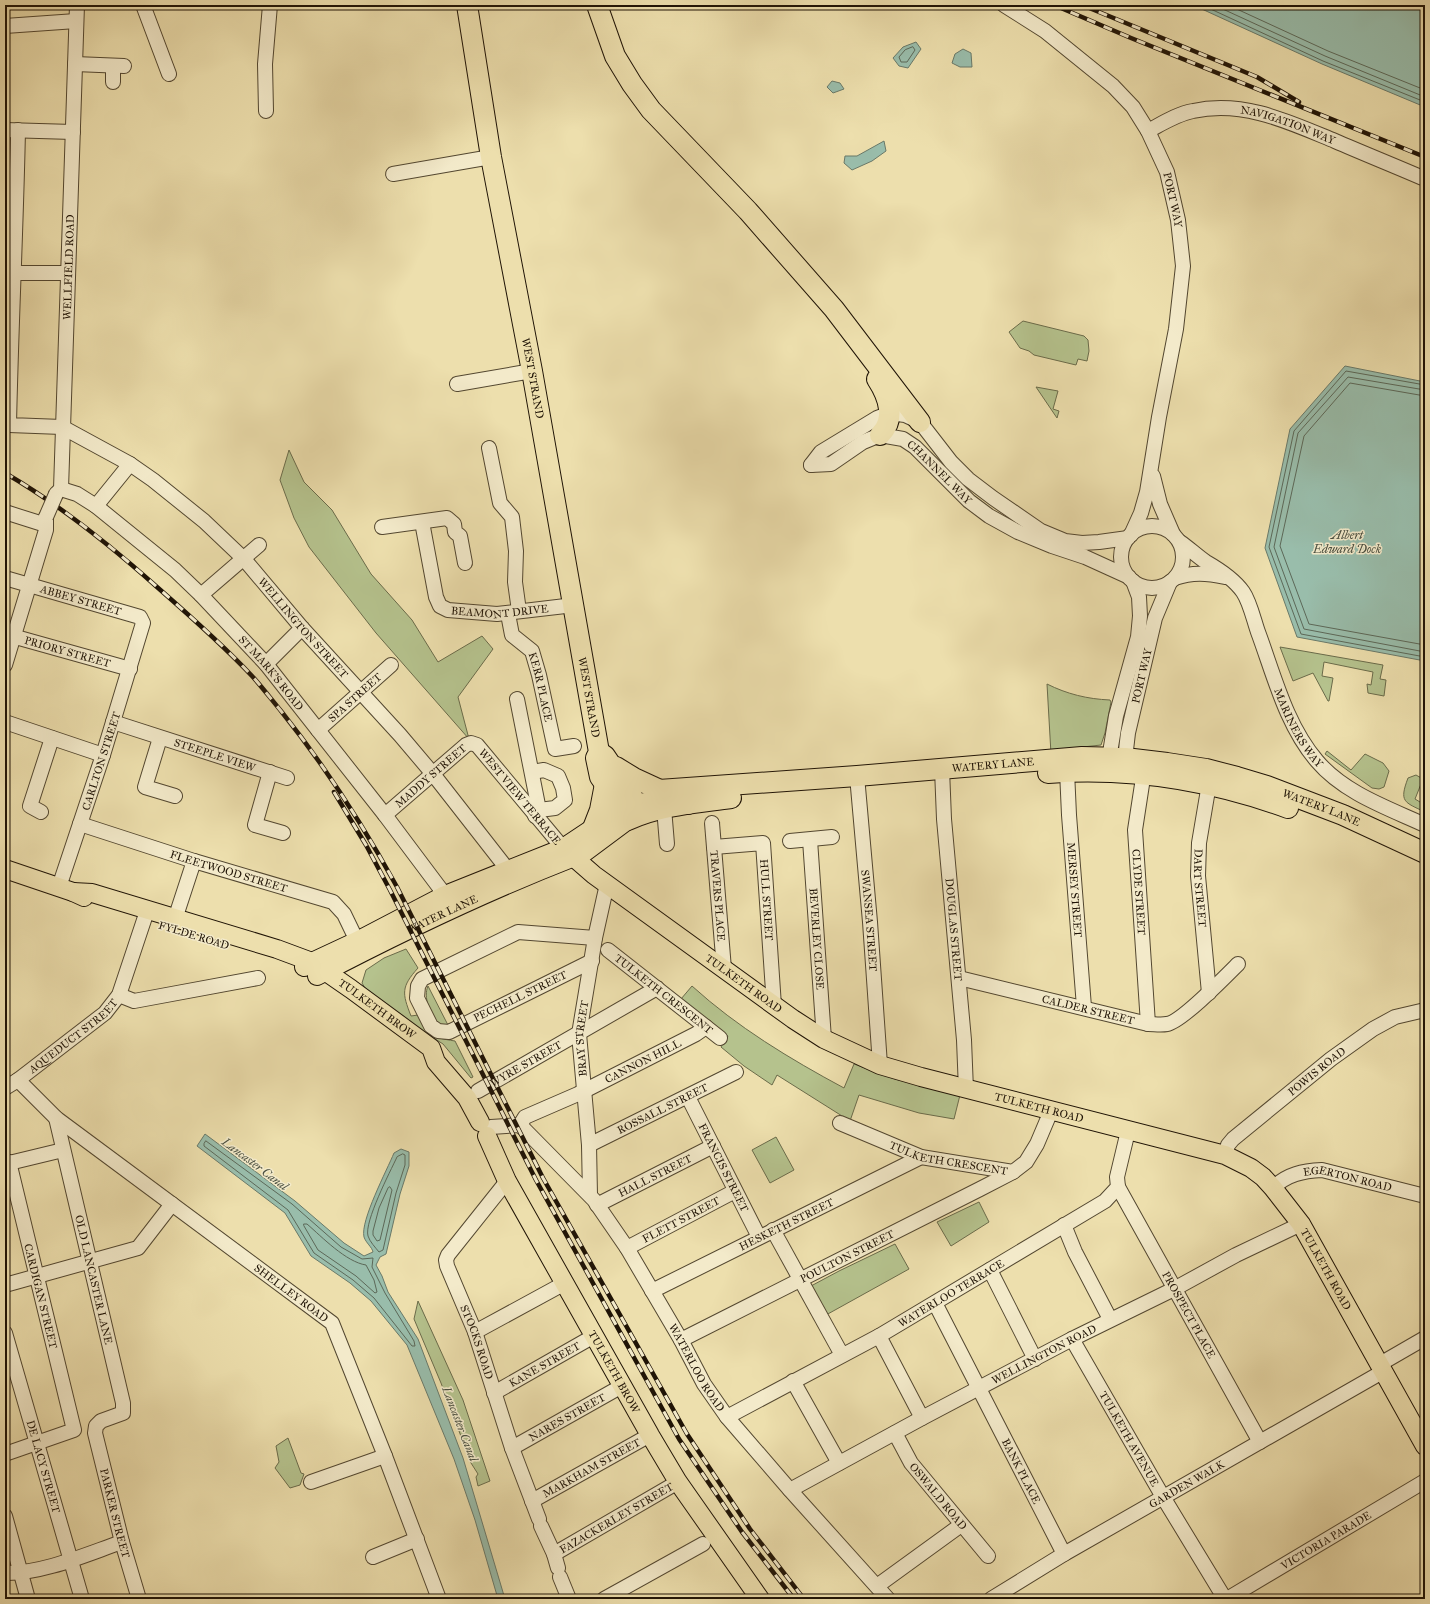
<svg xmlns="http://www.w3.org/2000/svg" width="1430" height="1604" font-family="'IM FELL Great Primer',serif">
	<rect width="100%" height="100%" fill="#eddfad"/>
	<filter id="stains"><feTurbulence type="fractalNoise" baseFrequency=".005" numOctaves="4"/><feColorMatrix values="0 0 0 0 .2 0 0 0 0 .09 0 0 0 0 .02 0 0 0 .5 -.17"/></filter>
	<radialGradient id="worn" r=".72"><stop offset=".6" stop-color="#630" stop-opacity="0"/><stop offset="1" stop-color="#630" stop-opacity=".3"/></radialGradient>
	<g fill="#b5c28d" stroke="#6a6b4a">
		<polygon points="1023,321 1084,336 1088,340 1089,351 1087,361 1078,359 1076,365 1034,355 1029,351 1020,348 1009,332"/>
		<polygon points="1036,387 1058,391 1053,409 1059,411 1057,418"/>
		<polygon points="289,450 304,482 332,510 371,574 412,620 438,662 482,636 493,649 458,697 469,739 376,633 309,547 294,518 280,480"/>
		<polygon points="1280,647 1383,665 1380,679 1386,680 1384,696 1368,693 1367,684 1371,685 1373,672 1324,662 1322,676 1333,678 1329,701 1328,701 1313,673 1293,681"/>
		<path d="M1047,684C1067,694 1087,699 1110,700L1111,702L1105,733L1101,745L1064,749L1051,754Z"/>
		<polygon points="1327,751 1351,770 1365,754 1383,763 1389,771 1384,787 1379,789 1372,788 1325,754"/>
		<path d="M1416,775L1423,779L1415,799L1425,805V812C1404,802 1399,802 1408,778Z"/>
		<path d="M406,949L418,968C401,987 402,993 411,1016L418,1015C432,1036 429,1037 455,1041L473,1077L471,1078L443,1044L371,998L362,983L366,970L384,958Z"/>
		<path d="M428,986L450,1029C446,1028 441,1026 438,1024C430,1014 423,997 428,986Z"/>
		<path d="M692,986C737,1027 790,1059 844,1088L854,1064L895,1079L960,1095L954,1119L919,1113L859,1095L850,1121L777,1075L772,1085L744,1066L721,1047L728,1036L681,999Z"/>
		<polygon points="776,1137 794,1170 770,1183 752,1150"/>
		<polygon points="979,1202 989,1222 951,1246 937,1222"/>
		<polygon points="895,1244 909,1269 826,1315 811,1286 839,1271"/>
		<polygon points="418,1301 463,1400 490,1481 478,1486 476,1477 478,1474 471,1463 441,1383 414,1319"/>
		<polygon points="288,1438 301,1473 304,1474 300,1485 290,1488 275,1468 279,1462 276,1446"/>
	</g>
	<g fill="#99bdab" stroke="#697969">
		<polygon points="1193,5 1425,5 1425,107 1322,64"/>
		<polygon points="916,42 921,49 908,68 899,66 893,58 903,47"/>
		<polygon points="963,49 971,53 972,67 960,67 952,63 955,54"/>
		<polygon points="832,81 840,83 844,89 833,93 827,87"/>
		<polygon points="884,141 886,151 872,161 852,170 844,163 845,156 857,156"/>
		<polygon points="1345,366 1425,382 1425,661 1297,637 1265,548 1290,429"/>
		<path d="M205,1134L295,1201L344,1243L364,1256L373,1252C372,1247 366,1243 364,1237C360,1221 387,1170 394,1153L401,1149L409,1152V1166L400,1194L386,1254L380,1257L376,1265L382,1276L388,1292L418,1339L463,1458L505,1599H498L475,1520L454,1459L407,1345L371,1301L350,1283L311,1256L285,1213L197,1146Z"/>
	</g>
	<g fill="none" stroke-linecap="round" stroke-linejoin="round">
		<g stroke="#5c6858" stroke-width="1">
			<polyline points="1202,5 1323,61 1425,102"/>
			<polyline points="1214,5 1325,56 1425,97"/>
			<polyline points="1228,5 1328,51 1425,90"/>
			<polygon points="913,47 915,50 907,62 901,62 899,57 905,50"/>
			<polyline points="1425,385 1346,371 1294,431 1269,547 1301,634 1425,657"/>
			<polyline points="1425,390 1348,377 1298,433 1274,547 1304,629 1425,652"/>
			<polyline points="1425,396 1350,383 1304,436 1280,546 1309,624 1425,645"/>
			<polygon points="206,1141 292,1204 341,1247 362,1259 373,1258 372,1267 385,1293 414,1341 415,1346 412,1346 374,1298 353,1280 314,1253 288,1210 204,1146 204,1144"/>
			<path d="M403,1154L405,1155V1165L396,1193L383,1250L379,1252C375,1247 370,1242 368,1236C364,1222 390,1172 397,1157Z"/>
			<polygon points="390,1187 392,1190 380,1240 377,1241 373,1235 373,1231 379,1208 388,1188"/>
			<path d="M304,1224H307C322,1237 346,1262 366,1265L374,1280L377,1292L375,1293L356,1276L318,1250L304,1226Z"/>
		</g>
		<g stroke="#534730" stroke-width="16">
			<g id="minor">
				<polyline points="143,5 169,74"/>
				<path id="s1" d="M1004,5L1045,31L1113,86L1133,107L1148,131L1167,172L1178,220L1183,266L1176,329L1159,417L1147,492L1141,513L1131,535"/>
				<polyline points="5,26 76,21"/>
				<polyline points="75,64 124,66"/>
				<polyline points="113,82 113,66"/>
				<polyline points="266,111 265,64 270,5"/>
				<polyline points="5,130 73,132"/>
				<path id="s2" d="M18,130C16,228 11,327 9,425L62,427L130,464L153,480L204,521L244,559L302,628L400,735L433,774L508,870"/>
				<path id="s3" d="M1148,131C1163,123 1177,114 1193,111C1244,100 1289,122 1335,141C1365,154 1395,166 1425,179"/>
				<polyline points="393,174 491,157"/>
				<polyline points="14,273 67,273"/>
				<polyline points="457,384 532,371"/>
				<polyline points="489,448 500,503 512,517 516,551 515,582 519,611"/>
				<polyline points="811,465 821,452 877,418 890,413 905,415 920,422 951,462 968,479 993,498 1041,531 1065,541 1082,543 1099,542 1128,538"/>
				<path id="s4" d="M811,465L831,464L863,442L880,435L903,439L915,447L969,501L989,516L1018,532L1052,546L1085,557L1129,577"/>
				<polyline points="1153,476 1160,504 1173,534"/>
				<path id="s5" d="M61,489L77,494L96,506L175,570L201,595L266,664L385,815L445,895"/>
				<path id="s6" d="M56,494L61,489L77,5"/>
				<polyline points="96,506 130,464"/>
				<polyline points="5,512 46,525"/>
				<path id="s7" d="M422,522L436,597L440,606L448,610L497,614L574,605"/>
				<circle cx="1152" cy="557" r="31"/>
				<polyline points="382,527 447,518 454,524 455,532 460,536 465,563"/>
				<path id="s8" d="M1180,542C1189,548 1197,556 1206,562C1220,570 1234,579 1243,592C1250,602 1254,621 1258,632C1274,675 1286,725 1317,761C1344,793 1388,808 1425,825"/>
				<path id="s9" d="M5,578L140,617L143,623L103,755L59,887"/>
				<path d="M1175,578C1192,572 1207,573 1225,577"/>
				<polyline points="201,595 259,545"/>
				<path id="s10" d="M508,614L512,635L532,651L539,675L555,749L574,746"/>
				<path id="s11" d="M5,634L130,669"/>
				<polyline points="266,664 302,628"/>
				<polyline points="5,665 46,530 46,517"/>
				<polyline points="517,699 539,810 535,816"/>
				<polyline points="5,722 103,755"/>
				<path id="s12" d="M113,722L287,778"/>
				<path id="s13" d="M318,730L391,665"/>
				<polyline points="160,738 145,787 175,796"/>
				<polyline points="1108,765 1116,716 1138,637 1140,616 1139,597 1133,581"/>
				<path id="s14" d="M1145,765L1135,830L1148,1024"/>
				<path id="s15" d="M1124,767L1128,733L1155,618L1170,582"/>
				<path id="s16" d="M942,769L944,819L964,1040L966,1090"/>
				<path id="s17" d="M1067,771L1069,815L1084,1007"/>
				<polyline points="270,772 255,825 283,833"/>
				<polyline points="532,772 544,770 558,776 563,788 565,800 555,808 539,810"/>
				<path id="s18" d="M857,776L870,922L880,1065"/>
				<path id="s19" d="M1209,784L1199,843L1198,876L1209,993"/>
				<polyline points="664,808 667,844"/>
				<polyline points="41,812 30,806 52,738"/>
				<path id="s20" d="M385,815L466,745L471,743L477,745L563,848"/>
				<path id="s21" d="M712,823L724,969"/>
				<path id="s22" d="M80,824L194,861L333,902L344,914L357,941"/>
				<path id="s23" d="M810,840L824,1039"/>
				<polyline points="790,841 832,837"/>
				<path id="s24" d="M714,847L763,843L774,1006"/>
				<polyline points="175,919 194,861"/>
				<path id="s25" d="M608,950L720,1038"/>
				<polyline points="592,961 449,1032 438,1031 431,1026 417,998 418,986 422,979 518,932 595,938"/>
				<path id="s26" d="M959,978L1148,1024C1154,1024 1161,1025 1167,1024C1181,1022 1226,976 1238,964"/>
				<polyline points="119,995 134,1001 258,978"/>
				<path id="s27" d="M18,1080L56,1118L332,1323L385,1456L439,1599"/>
				<path id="s28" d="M5,1088L18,1080L105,1013L119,995L147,911"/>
				<path id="s29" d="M478,1091L657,988"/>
				<path id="s30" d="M688,1097L759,1237"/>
				<path id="s31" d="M56,1118L123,1403V1413L101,1421L96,1426L95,1433L122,1542L139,1599"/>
				<path id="s32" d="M840,1123L921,1157L1013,1172L1026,1162L1037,1144L1051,1111"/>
				<path id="s33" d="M520,1125L594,1200L627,1248L681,1340L704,1384L727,1417L790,1490L888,1599"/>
				<path id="s34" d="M520,1125L525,1117L578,1094L696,1034L706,1027"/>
				<polyline points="491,1127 520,1125"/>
				<path id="s35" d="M589,1145L736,1072"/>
				<path id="s36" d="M1225,1155L1228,1145L1233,1139L1331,1059L1373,1029L1395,1017L1425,1010"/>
				<polyline points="5,1164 63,1150"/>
				<path id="s37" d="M507,1181L448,1255L446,1260L447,1266L475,1332L512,1448L539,1519"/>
				<path id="s38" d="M1118,1187L1260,1442"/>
				<path id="s39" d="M1273,1188C1287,1174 1303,1171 1322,1170L1425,1196"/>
				<path id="s40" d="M590,1195L589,1145L579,1034L595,938L607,884"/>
				<path id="s41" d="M597,1205L713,1146"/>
				<polyline points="1064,1225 1075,1252 1110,1319"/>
				<polyline points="773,1230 842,1355"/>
				<path id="s42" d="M627,1248L735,1191"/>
				<polyline points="990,1270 1035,1359"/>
				<polyline points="5,1285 138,1248 172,1204"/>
				<path id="s43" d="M652,1291L921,1157"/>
				<path id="s44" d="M935,1303L1064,1554"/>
				<polyline points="475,1332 565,1283"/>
				<path id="s45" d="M5,1333L82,1599"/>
				<polyline points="879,1336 922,1418"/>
				<path id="s46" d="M1072,1339L1163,1497L1225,1599"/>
				<path id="s47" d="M681,1340L980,1189L1013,1172"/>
				<polyline points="1380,1364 1425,1338"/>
				<polyline points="793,1381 839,1463"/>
				<path id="s48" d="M494,1393L594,1336"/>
				<path id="s49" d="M727,1417L879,1336L1105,1201L1118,1187L1117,1177L1128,1131"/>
				<path id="s50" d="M895,1433L911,1463L988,1556"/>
				<path id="s51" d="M512,1448L622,1386"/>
				<polyline points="5,1454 74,1430 9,1162"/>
				<polyline points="311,1482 385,1456"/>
				<path id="s52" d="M790,1490L922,1418L1072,1339L1174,1289L1236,1255L1301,1224"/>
				<path id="s53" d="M532,1501L650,1435"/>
				<polyline points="5,1516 28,1599"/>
				<polyline points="541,1526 554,1554 558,1568"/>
				<path id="s54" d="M554,1554L678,1482"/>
				<polyline points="373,1557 417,1539"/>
				<path d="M5,1573C42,1574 87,1554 122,1542"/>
				<polyline points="560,1577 569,1599"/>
				<polyline points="877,1586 961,1525"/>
				<polyline points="604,1599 703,1544"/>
				<path id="s55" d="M991,1599L1064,1554L1384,1371"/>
				<path id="s56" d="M1227,1599L1425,1481"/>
			</g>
		</g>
		<g stroke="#201406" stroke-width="20">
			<g id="major">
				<path id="s57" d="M563,848L594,875L793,1019L824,1039L880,1065L921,1077L1225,1155L1251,1168L1263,1177L1273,1188L1301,1224L1425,1446"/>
				<polyline points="5,869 73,892 84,897"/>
				<path id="s58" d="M73,892L92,893L277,949L312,962L351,989L431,1048L436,1062L467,1098L480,1122"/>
				<polyline points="304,967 312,962 357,941 445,895 563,848 593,828 621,803"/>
				<path id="s59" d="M317,976C399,933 487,891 574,857L585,852L628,820"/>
				<path id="s60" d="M487,1136L507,1181L650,1435L678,1482L760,1599"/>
			</g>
		</g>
		<g stroke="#201406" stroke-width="22">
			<g id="highway">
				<path id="s61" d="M467,5L491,157L532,371L599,752L596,758L600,777L612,794L621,803L633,805L673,799L688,804"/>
				<polyline points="597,5 615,56 632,84 651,110 748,211 834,309 920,422"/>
				<path d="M877,379C888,396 897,418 880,435"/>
				<polyline points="599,752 605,756 632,796 633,800 630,815"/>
				<polyline points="616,767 634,778 660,790"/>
				<path d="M1048,773C1130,767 1211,780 1288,808"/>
				<path id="s62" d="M659,790L857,776L1082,757L1125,758L1167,763L1206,769L1237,777L1267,786L1343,815L1425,853"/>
				<path d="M628,820C661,805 696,803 731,798"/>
				<polyline points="593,828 600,810 605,784"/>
			</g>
		</g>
		<use href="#minor" stroke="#f3eaca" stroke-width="14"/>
		<use href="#major" stroke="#eddfad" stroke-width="18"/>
		<use href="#highway" stroke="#eddfad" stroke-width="20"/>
		<g stroke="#201406" stroke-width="4.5">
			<g id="rail">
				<polyline points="1054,5 1131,38 1425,157"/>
				<polyline points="1082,5 1257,77 1299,102"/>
				<path d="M5,473C60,505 110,545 157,587C189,615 223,645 252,676C262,687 271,699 281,711C325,766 363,825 397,887L543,1178L687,1434L750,1529L804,1599"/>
				<polyline points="334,792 366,845 390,890 536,1180 679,1439 742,1532 794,1599"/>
			</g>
		</g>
		<use href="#rail" stroke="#f3eaca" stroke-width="3" stroke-dasharray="9" stroke-linecap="butt"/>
		<g stroke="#534730" stroke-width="16" stroke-linecap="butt">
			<polyline id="minor-bridge" points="46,517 56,494"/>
		</g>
		<use href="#minor-bridge" stroke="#f3eaca" stroke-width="14"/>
	</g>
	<g text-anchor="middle" stroke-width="3" stroke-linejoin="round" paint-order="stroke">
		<g font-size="11" fill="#201406" stroke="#f3eaca">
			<text dy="4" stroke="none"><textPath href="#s3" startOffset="147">NAVIGATION WAY</textPath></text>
			<text dy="4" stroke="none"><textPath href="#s1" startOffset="267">PORT WAY</textPath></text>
			<text dy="4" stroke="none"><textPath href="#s6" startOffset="229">WELLFIELD ROAD</textPath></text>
			<text dy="4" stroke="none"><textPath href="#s61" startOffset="379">WEST STRAND</textPath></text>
			<text dy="4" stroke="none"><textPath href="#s4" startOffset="150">CHANNEL WAY</textPath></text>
			<text dy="4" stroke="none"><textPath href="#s9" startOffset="79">ABBEY STREET</textPath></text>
			<text dy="4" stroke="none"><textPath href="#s7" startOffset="147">BEAMONT DRIVE</textPath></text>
			<text dy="4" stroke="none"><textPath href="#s2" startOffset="665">WELLINGTON STREET</textPath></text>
			<text dy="4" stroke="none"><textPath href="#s11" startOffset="65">PRIORY STREET</textPath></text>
			<text dy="4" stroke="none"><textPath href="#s5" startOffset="282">ST MARK'S ROAD</textPath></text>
			<text dy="4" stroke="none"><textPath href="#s15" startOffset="93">PORT WAY</textPath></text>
			<text dy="4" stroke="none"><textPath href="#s10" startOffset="84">KERR PLACE</textPath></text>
			<text dy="4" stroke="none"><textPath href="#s61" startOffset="703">WEST STRAND</textPath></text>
			<text dy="4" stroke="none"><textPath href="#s13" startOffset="49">SPA STREET</textPath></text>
			<text dy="4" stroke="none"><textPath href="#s8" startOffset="228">MARINERS WAY</textPath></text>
			<text dy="4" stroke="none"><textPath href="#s12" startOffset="107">STEEPLE VIEW</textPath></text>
			<text transform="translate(101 761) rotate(-72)" y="4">CARLTON STREET</text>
			<text dy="4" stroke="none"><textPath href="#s62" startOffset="335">WATERY LANE</textPath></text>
			<text dy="4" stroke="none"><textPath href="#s20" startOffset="60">MADDY STREET</textPath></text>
			<text dy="4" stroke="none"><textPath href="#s20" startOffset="186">WEST VIEW TERRACE</textPath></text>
			<text dy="4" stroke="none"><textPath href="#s62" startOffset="671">WATERY LANE</textPath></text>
			<text dy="4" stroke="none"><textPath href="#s22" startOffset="156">FLEETWOOD STREET</textPath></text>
			<text dy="4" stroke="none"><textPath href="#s19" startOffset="105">DART STREET</textPath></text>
			<text dy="4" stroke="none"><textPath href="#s17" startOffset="119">MERSEY STREET</textPath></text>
			<text dy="4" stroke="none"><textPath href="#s14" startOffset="128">CLYDE STREET</textPath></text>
			<text dy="4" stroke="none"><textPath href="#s21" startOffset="73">TRAVERS PLACE</textPath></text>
			<text dy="4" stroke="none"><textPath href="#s24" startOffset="106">HULL STREET</textPath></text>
			<text dy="4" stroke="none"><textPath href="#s59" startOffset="140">WATER LANE</textPath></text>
			<text dy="4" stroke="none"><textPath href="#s18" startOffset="145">SWANSEA STREET</textPath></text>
			<text dy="4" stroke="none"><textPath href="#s16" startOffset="161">DOUGLAS STREET</textPath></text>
			<text transform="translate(194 935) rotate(17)" y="4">FYLDE ROAD</text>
			<text dy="4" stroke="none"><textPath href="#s23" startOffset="99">BEVERLEY CLOSE</textPath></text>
			<text dy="4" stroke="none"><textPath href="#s57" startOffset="226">TULKETH ROAD</textPath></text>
			<text dy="4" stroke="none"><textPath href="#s25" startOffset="71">TULKETH CRESCENT</textPath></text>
			<text transform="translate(520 996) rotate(-26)" y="4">PECHELL STREET</text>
			<text dy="4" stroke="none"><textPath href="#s58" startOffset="330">TULKETH BROW</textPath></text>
			<text dy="4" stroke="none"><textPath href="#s26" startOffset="133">CALDER STREET</textPath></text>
			<text dy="4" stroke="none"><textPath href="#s28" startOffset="86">AQUEDUCT STREET</textPath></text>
			<text dy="4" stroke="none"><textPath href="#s40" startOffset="157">BRAY STREET</textPath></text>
			<text dy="4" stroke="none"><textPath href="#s34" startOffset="140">CANNON HILL</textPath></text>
			<text dy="4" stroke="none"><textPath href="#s29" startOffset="55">WYRE STREET</textPath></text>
			<text dy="4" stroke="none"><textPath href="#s36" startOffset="126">POWIS ROAD</textPath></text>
			<text dy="4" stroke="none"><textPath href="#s57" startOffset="550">TULKETH ROAD</textPath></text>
			<text dy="4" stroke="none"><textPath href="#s35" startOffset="82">ROSSALL STREET</textPath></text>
			<text dy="4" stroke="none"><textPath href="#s32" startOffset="115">TULKETH CRESCENT</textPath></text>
			<text dy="4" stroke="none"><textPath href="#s30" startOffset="79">FRANCIS STREET</textPath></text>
			<text dy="4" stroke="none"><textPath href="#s41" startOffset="65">HALL STREET</textPath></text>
			<text dy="4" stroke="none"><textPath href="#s39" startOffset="80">EGERTON ROAD</textPath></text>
			<text dy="4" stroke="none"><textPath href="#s42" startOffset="61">FLETT STREET</textPath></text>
			<text dy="4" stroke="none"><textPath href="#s43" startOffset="150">HESKETH STREET</textPath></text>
			<text dy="4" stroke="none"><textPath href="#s47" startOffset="186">POULTON STREET</textPath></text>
			<text dy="4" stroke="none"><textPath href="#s57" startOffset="898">TULKETH ROAD</textPath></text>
			<text dy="4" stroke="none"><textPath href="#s31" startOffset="166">OLD LANCASTER LANE</textPath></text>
			<text dy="4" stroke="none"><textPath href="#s27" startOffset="347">SHELLEY ROAD</textPath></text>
			<text dy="4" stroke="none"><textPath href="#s49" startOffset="256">WATERLOO TERRACE</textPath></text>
			<text transform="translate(41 1296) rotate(76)" y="4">CARDIGAN STREET</text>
			<text dy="4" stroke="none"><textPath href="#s38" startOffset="146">PROSPECT PLACE</textPath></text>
			<text dy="4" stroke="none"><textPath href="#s37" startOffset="188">STOCKS ROAD</textPath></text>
			<text dy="4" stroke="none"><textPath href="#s52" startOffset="288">WELLINGTON ROAD</textPath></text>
			<text dy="4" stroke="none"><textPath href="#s48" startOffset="58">KANE STREET</textPath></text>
			<text dy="4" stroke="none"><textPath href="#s33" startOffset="302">WATERLOO ROAD</textPath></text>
			<text dy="4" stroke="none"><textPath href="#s60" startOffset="268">TULKETH BROW</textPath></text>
			<text dy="4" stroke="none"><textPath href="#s51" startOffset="63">NARES STREET</textPath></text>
			<text dy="4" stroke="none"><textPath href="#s46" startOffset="115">TULKETH AVENUE</textPath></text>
			<text dy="4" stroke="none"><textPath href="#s45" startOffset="139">DE LACY STREET</textPath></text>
			<text dy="4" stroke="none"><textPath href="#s53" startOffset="68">MARKHAM STREET</textPath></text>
			<text dy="4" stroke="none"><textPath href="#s44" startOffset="189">BANK PLACE</textPath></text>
			<text dy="4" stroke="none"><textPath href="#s55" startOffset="227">GARDEN WALK</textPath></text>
			<text dy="4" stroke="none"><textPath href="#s50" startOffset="77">OSWALD ROAD</textPath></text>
			<text dy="4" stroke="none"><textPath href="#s31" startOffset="423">PARKER STREET</textPath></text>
			<text dy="4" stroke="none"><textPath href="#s54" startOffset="72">FAZACKERLEY STREET</textPath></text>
			<text dy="4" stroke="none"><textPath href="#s56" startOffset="115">VICTORIA PARADE</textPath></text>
		</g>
		<g font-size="12" font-style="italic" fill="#4a4f40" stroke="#f3eaca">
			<text x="1347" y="539">Albert<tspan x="1347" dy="14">Edward Dock</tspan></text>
			<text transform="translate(255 1164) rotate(37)" y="4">Lancaster Canal</text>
			<text transform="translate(460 1424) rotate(69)" y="4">Lancaster Canal</text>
		</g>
	</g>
	<rect width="1430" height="1604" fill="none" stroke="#eddfad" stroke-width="20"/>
	<rect x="6" y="6" width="1418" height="1592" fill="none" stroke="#201406" stroke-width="2"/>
	<rect x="10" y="10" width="1410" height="1584" fill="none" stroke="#201406"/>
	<rect width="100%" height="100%" filter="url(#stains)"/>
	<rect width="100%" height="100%" fill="url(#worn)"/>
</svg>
